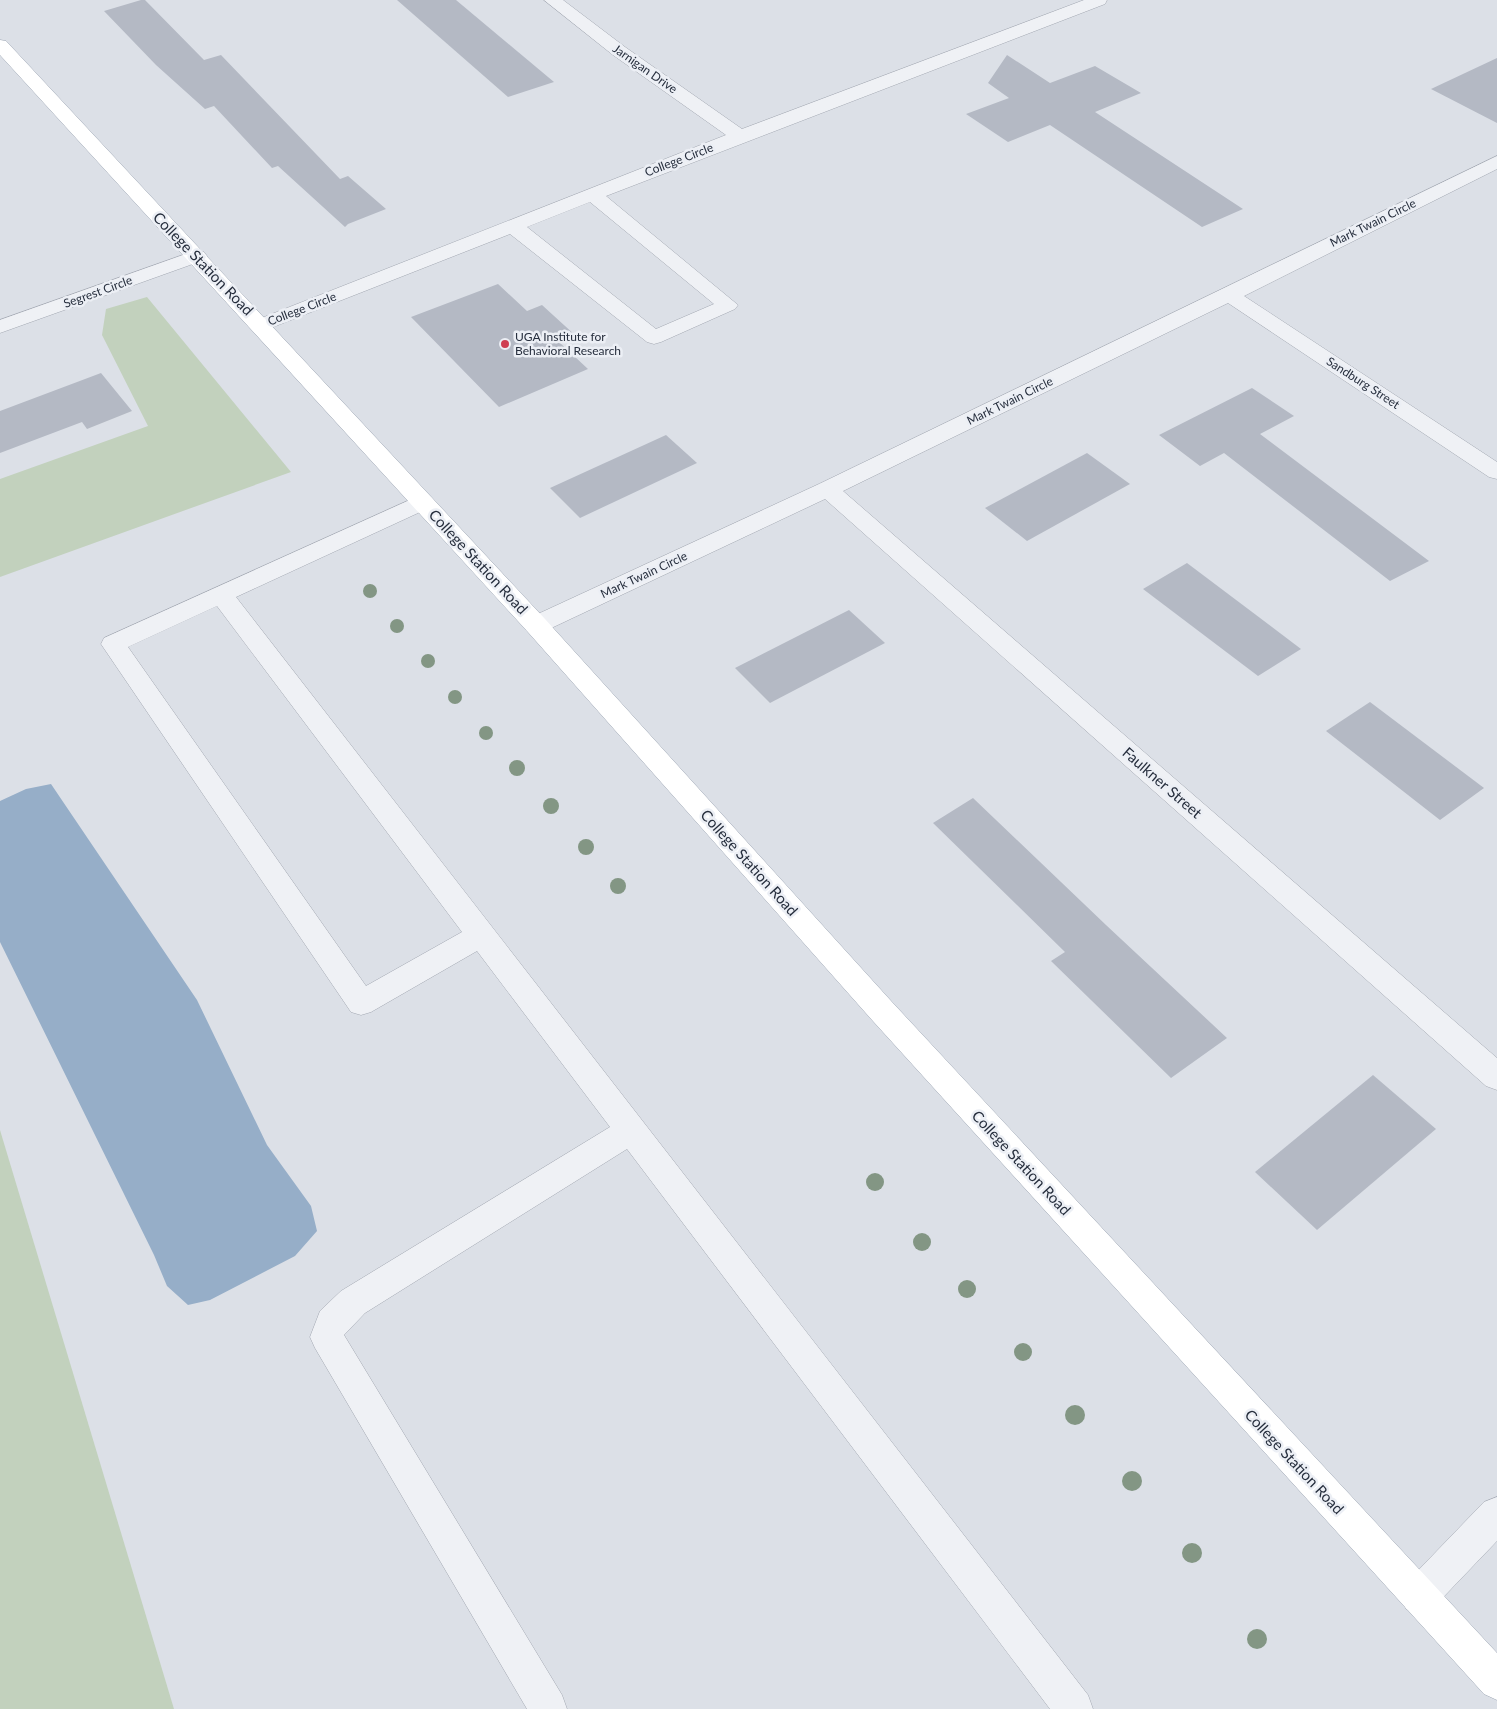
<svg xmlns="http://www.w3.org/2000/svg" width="1497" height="1709" font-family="Lato,sans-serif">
	<rect width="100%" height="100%" fill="#dce0e7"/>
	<g fill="#c2d1bd">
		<polygon points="147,297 291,472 0,577 0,479 148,426 102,335 106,309"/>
		<polygon points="0,1130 174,1709 0,1709"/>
	</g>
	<polygon fill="#96aec8" points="51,784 197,1000 267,1145 311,1206 317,1231 295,1256 210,1300 188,1305 167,1286 154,1255 0,942 0,801 26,789"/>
	<g fill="#b4b9c4">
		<polygon points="141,0 145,0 204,60 221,55 340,179 348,176 386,209 348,224 345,227 278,166 272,168 214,106 205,109 156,65 104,11"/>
		<polygon points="397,0 456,0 554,82 508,97"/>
		<polygon points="1007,55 1050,83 1095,66 1141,93 1095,112 1243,209 1202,227 1050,125 1008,142 966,114 1009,98 988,83"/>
		<polygon points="1497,58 1497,123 1431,89"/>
		<polygon points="498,284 527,311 542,305 576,336 559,342 588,369 499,407 411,317"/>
		<polygon points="101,373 132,411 87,429 82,422 0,453 0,411"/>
		<polygon points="1252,388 1294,416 1260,434 1429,561 1390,581 1224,453 1200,466 1159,435"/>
		<polygon points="666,435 697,463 580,518 550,488"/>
		<polygon points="1087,453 1130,484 1027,541 985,508"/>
		<polygon points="1187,563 1301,649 1258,676 1143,589"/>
		<polygon points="849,610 885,643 770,703 735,668"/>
		<polygon points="1370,702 1484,788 1440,820 1326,731"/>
		<polygon points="973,798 1106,925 1227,1038 1171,1078 1051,961 1065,952 933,823"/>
		<polygon points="1373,1075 1436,1129 1317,1230 1255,1172"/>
	</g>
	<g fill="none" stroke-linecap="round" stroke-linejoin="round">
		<g stroke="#a2a7b1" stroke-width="1">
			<g id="minor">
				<path d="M544,0H563L625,47L742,129L1084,0H1107L1105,4L606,196L738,305L735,309L661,342L654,344L647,342L510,234L268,329L261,331L254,329L251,325L254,321L726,135L613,55ZM590,202L714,304L656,329L527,227Z"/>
				<polygon points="1497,156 1497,169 1244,296 1497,462 1497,479 1489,477 1228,303 843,491 1497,1058 1497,1090 1486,1086 825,499 545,631 536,634 527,631 524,625 527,619 819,484"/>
				<polygon points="197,250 204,252 207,256 204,260 0,333 0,320"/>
				<path d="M423,494L431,497L435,502L431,507L236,597L1088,1695L1093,1709H1050L627,1149L365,1313L344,1335L562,1695L567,1709H527L315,1348L310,1337L320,1311L341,1291L610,1127L477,951L371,1012L361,1015L351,1012L101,644L104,638ZM217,606L462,932L366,986L128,647Z"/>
				<polygon points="1497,1497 1497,1541 1432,1609 1419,1614 1406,1609 1401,1596 1406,1583 1484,1502"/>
			</g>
		</g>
		<g stroke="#9ca5b3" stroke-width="1">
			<polygon id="major" points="0,40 6,41 545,619 892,1002 1497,1653 1497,1700 1484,1694 872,1020 527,631 0,55"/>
		</g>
		<use href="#minor" fill="#eff1f5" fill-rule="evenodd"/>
		<use href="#major" fill="#fff" fill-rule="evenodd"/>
	</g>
	<g fill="#839684">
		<circle cx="370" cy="591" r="7"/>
		<circle cx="397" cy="626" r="7"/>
		<circle cx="428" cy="661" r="7"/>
		<circle cx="455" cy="697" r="7"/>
		<circle cx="486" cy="733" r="7"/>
		<circle cx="517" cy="768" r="8"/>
		<circle cx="551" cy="806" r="8"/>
		<circle cx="586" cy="847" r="8"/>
		<circle cx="618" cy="886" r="8"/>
		<circle cx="875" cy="1182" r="9"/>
		<circle cx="922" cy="1242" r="9"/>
		<circle cx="967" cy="1289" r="9"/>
		<circle cx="1023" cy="1352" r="9"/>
		<circle cx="1075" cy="1415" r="10"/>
		<circle cx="1132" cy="1481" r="10"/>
		<circle cx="1192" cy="1553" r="10"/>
		<circle cx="1257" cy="1639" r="10"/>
	</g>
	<circle fill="#cf3e52" stroke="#eceff5" stroke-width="2" cx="505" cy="344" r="5"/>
	<g text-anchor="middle" stroke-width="5" stroke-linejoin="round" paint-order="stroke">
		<g font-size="12" fill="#262e3d" stroke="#eceff5">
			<text transform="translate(645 69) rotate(35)" y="4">Jarnigan Drive</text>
			<text transform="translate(679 160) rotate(-21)" y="4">College Circle</text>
			<text transform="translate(1373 223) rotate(-26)" y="4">Mark Twain Circle</text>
			<text transform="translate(98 292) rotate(-20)" y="4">Segrest Circle</text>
			<text transform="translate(302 309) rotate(-21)" y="4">College Circle</text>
			<text transform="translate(1363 383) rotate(33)" y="4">Sandburg Street</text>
			<text transform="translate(1010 401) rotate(-26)" y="4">Mark Twain Circle</text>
			<text transform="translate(644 575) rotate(-25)" y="4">Mark Twain Circle</text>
		</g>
		<g font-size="12" fill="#262e3d" stroke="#eceff5" text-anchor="start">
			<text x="515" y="341">UGA Institute for<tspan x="515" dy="14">Behavioral Research</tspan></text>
		</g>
		<g font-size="15" fill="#262e3d" stroke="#eceff5">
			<text transform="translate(203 264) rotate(46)" y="5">College Station Road</text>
			<text transform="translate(478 562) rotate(47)" y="5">College Station Road</text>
			<text transform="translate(1162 783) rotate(41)" y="5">Faulkner Street</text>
			<text transform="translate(749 863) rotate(48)" y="5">College Station Road</text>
			<text transform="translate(1021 1163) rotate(47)" y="5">College Station Road</text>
			<text transform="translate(1294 1462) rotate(47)" y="5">College Station Road</text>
		</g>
	</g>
</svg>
